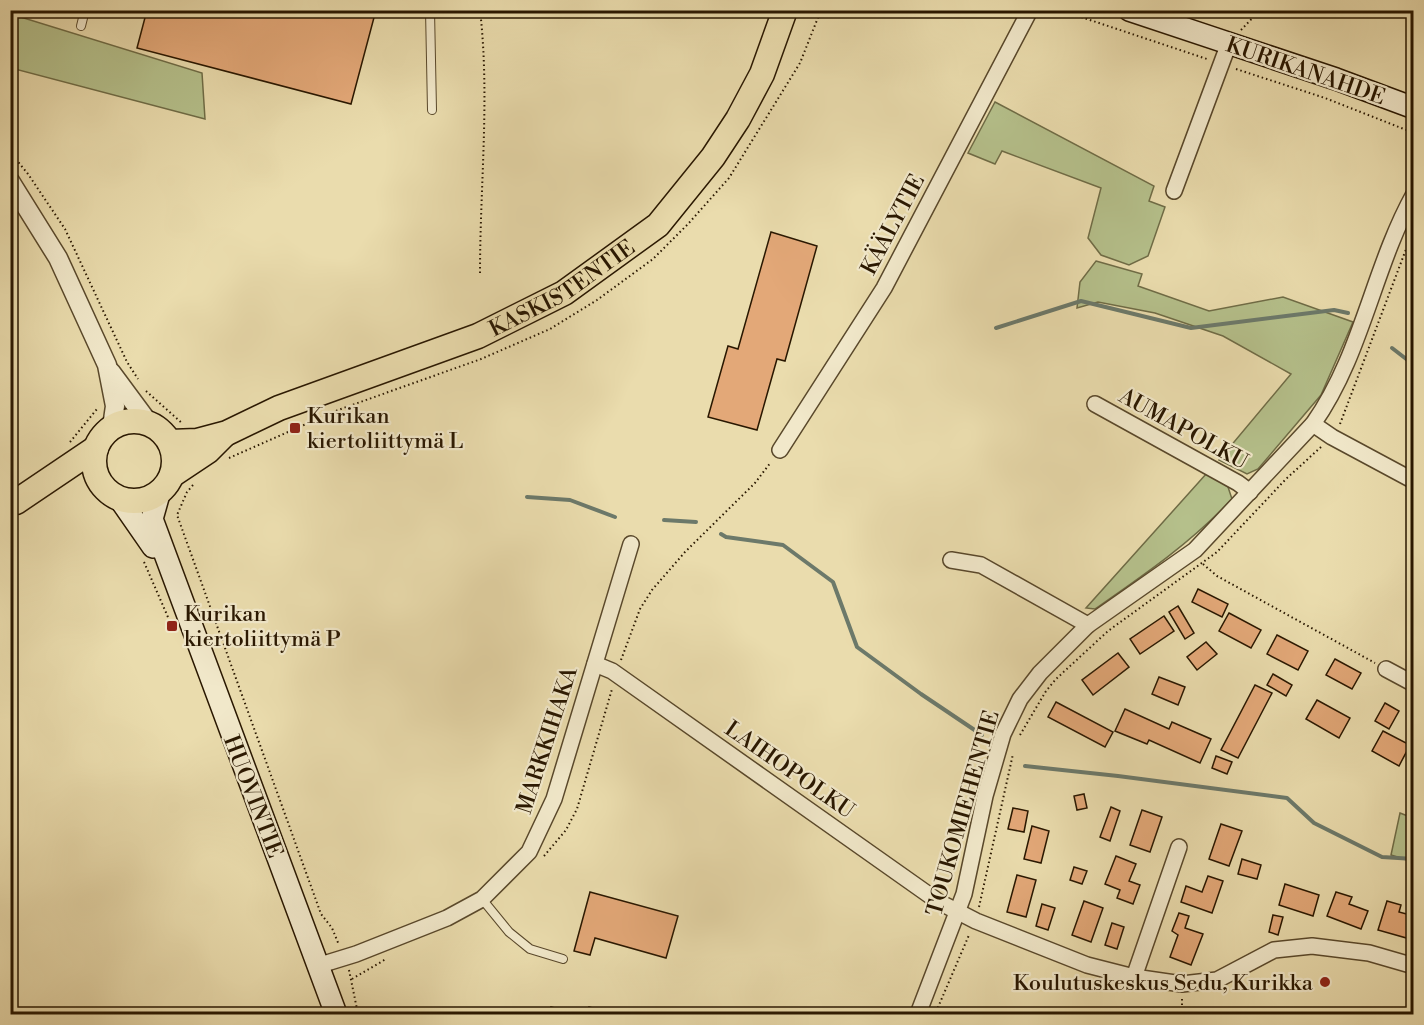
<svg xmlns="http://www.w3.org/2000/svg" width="1424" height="1025" font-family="'Libre Bodoni',serif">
	<rect width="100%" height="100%" fill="#eadcad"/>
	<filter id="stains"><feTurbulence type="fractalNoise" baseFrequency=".00333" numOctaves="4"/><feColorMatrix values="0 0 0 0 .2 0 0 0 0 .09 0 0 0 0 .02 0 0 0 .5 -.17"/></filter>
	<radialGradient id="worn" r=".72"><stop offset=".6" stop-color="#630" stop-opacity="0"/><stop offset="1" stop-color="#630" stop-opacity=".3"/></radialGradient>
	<g fill="#b5c08b" stroke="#6f6c46" stroke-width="1.5">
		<polygon points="10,11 15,11 14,15 202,73 205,119 11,68"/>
		<polygon points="995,102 1154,186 1149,201 1165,207 1148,256 1129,265 1101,255 1088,238 1101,188 1002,151 995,164 968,153"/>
		<polygon points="1096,261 1142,274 1138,286 1209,311 1283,297 1353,322 1321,395 1258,469 1247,474 1219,460 1291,374 1223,336 1155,313 1098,302 1077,308 1080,282"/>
		<path d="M1207,473L1228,487L1232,499C1192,542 1144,575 1095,609L1086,608Z"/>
		<polygon points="1400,813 1413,818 1413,862 1391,855"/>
	</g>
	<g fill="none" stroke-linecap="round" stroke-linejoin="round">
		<g stroke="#6c796a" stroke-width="4">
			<polyline points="996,328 1081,301 1191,328 1334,310 1348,313"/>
			<polyline points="1392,348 1414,365"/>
			<polyline points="527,497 570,500 615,517"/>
			<polyline points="664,520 696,522"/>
			<polyline points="721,534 726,537 783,545 833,582 857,647 921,694 982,735"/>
			<polyline points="1025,766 1118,776 1287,798 1314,823 1382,857 1414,859"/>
		</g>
	</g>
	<g fill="#e3a878" stroke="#291700" stroke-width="1.5">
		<polygon points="147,10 376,10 351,104 137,48"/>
		<polygon points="771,232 817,246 785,361 777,359 757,430 708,417 728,346 738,349"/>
		<polygon points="1198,589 1228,604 1222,617 1192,602"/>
		<polygon points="1178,606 1194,633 1185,639 1169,612"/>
		<polygon points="1229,613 1261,630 1251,648 1219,631"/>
		<polygon points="1164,616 1174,631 1140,654 1130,639"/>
		<polygon points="1277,635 1308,651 1298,670 1267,654"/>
		<polygon points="1206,642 1217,654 1197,670 1187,657"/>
		<polygon points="1118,653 1129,667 1093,695 1082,680"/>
		<polygon points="1335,659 1361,673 1352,689 1326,675"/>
		<polygon points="1273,674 1292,685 1286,696 1267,685"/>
		<polygon points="1159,677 1185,687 1178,705 1152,694"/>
		<polygon points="1255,685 1272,693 1238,758 1221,750"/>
		<polygon points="1317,700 1350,718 1339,738 1306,719"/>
		<polygon points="1056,702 1113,732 1105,747 1048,717"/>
		<polygon points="1385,703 1399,711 1389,729 1375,721"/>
		<polygon points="1125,709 1169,729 1172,722 1211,739 1200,763 1149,740 1147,744 1115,731"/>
		<polygon points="1383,731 1410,745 1399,766 1372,751"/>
		<polygon points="1216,756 1232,762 1227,774 1212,768"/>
		<polygon points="1084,794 1087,808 1077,810 1074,796"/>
		<polygon points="1111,807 1120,811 1110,841 1100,837"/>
		<polygon points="1013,808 1028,811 1024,832 1008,829"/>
		<polygon points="1142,810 1162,817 1150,852 1130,845"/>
		<polygon points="1221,824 1242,831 1229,866 1209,859"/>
		<polygon points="1032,826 1049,831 1041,863 1024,859"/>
		<polygon points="1116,856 1136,864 1129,881 1140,885 1133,904 1117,898 1120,890 1105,884"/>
		<polygon points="1242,859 1261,865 1257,879 1238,874"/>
		<polygon points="1074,867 1087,871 1082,884 1070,880"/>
		<polygon points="1017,875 1036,880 1026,917 1007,912"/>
		<polygon points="1208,876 1223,881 1212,913 1181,902 1186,886 1202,892"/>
		<polygon points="1285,884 1319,895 1313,916 1279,905"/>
		<polygon points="590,892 678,916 666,958 595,938 590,955 574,951"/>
		<polygon points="1336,892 1352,897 1349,904 1368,911 1361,929 1327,916"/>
		<polygon points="1084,901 1103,908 1091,942 1072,935"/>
		<polygon points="1387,901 1401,905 1399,912 1414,916 1414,929 1410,939 1378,930"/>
		<polygon points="1042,904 1055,908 1048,930 1036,926"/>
		<polygon points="1179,913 1189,916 1185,928 1203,934 1191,965 1170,957 1178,935 1172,931"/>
		<polygon points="1273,915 1283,917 1278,935 1269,932"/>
		<polygon points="1112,923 1124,927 1117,949 1105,945"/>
		<polygon points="551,1007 578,1014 549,1014"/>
		<polygon points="589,1007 617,1014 586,1014"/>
	</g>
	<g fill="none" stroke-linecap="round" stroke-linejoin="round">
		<g stroke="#59482b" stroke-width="10">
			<g id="service">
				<polyline points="430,10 432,110"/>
				<polyline points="81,26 85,10"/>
				<polyline points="482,899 509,932 530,949 563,959"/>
			</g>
		</g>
		<g stroke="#59482b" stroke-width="18">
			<g id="minor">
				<polyline points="1174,191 1229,43"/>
				<polyline points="1095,404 1238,483 1250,492"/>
				<polyline points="1313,424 1332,437 1414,481"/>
				<polyline points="780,450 884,288 1030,10"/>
				<polyline points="951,560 981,565 1088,625"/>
				<polyline points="595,664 612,671 939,902 976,921 1087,965 1134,977 1182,984 1217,980 1274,950 1312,946 1369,953 1414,966"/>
				<polyline points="1386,669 1414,684"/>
				<polyline points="317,966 356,954 447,918 482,899 529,852 554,799 631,544"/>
				<polyline points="1134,977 1179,847"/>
				<path d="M918,1014L964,894L985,796L1003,734L1020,699L1040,673L1088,625L1195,550L1313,424C1362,355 1373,268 1414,194"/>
			</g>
		</g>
		<g stroke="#59482b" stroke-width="21">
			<g id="tertiary">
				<polyline points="10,181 58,258 107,365 115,406 112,427"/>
				<polyline points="111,372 151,426"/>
			</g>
		</g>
		<g stroke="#291700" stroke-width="24">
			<g id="secondary">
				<polyline points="1129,10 1336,79 1414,108"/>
				<polyline points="159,494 152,519 336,1014"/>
				<polyline points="119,498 153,547"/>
			</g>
		</g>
		<g stroke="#291700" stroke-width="27">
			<g id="primary">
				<circle cx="134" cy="461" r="40"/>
				<path id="s1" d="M170,442L197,441L227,433L279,408L478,336L564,293L658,225L713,157L738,119L762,74L785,10"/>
				<polyline points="172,475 208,451 223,436"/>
				<polyline points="16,502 96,448"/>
			</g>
		</g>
		<g stroke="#291700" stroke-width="2" stroke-dasharray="1.5 3" stroke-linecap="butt">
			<polyline points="1060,10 1207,59"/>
			<polyline points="1241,30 1260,10"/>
			<polyline points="1236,69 1325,98 1414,133"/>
			<polyline points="10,152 28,174 65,229 127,362 138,379"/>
			<path d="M480,273C480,185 490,97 480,10"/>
			<polyline points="146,391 182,423"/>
			<polyline points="1340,424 1408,244"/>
			<polyline points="70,442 97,409"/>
			<polyline points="229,458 338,410 481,359 550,329 597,300 653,259 688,224 729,178 800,63 821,10"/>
			<polyline points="193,485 187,492 177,515 321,914 332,928 339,945"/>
			<polyline points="144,562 174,631"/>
			<polyline points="1203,564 1217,576 1375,663"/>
			<polyline points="621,660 640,609 652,590 685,552 755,483 771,462"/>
			<polyline points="1020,735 1046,691 1056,679 1108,631 1217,552 1286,479 1321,447"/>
			<polyline points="544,856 566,830 577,809 612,689"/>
			<polyline points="979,907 1013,754"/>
			<polyline points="349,970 358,1014"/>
			<polyline points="352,979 386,959"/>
			<polyline points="936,1012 969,935"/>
			<polyline points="1182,1014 1182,999"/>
		</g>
		<use href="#service" stroke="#f1e8ca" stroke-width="8"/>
		<use href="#minor" stroke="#f1e8ca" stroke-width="15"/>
		<use href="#tertiary" stroke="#f1e8ca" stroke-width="18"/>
		<use href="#secondary" stroke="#f1e8ca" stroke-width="21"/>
		<use href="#primary" stroke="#eadcad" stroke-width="24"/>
	</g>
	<g fill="#8f2418" stroke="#f1e8ca" stroke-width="2">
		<rect x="289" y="422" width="12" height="12" rx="3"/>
		<rect x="166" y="620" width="12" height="12" rx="3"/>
		<circle cx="1325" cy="982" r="6"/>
	</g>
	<g text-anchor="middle" stroke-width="4.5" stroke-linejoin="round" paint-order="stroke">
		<g font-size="22" fill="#291700" stroke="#f1e8ca">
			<text transform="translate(1306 70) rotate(19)" y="8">KURIKANAHDE</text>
			<text transform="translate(892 224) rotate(-62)" y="8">KÄÄLYTIE</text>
			<text dy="8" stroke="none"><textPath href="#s1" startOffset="424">KASKISTENTIE</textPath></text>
			<text transform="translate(1184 428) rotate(29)" y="8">AUMAPOLKU</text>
			<text transform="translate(546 740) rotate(-72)" y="8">MARKKIHAKA</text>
			<text transform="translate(790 769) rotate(35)" y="8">LAIHOPOLKU</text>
			<text transform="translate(254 796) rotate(69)" y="8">HUOVINTIE</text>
			<text transform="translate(962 813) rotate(-74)" y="8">TOUKOMIEHENTIE</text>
		</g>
		<g font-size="22" fill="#291700" stroke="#f1e8ca" text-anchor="start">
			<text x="307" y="423">Kurikan<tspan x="307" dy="25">kiertoliittymä L</tspan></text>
			<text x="184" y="621">Kurikan<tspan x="184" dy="25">kiertoliittymä P</tspan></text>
			<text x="1313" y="990" text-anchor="end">Koulutuskeskus Sedu, Kurikka</text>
		</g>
	</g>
	<rect width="1424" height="1025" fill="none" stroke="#eadcad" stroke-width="36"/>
	<rect x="12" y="12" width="1400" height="1001" fill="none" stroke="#291700" stroke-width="3"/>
	<rect x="18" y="18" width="1388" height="989" fill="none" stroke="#291700" stroke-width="1.5"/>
	<rect width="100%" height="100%" filter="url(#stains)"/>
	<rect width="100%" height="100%" fill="url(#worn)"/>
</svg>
